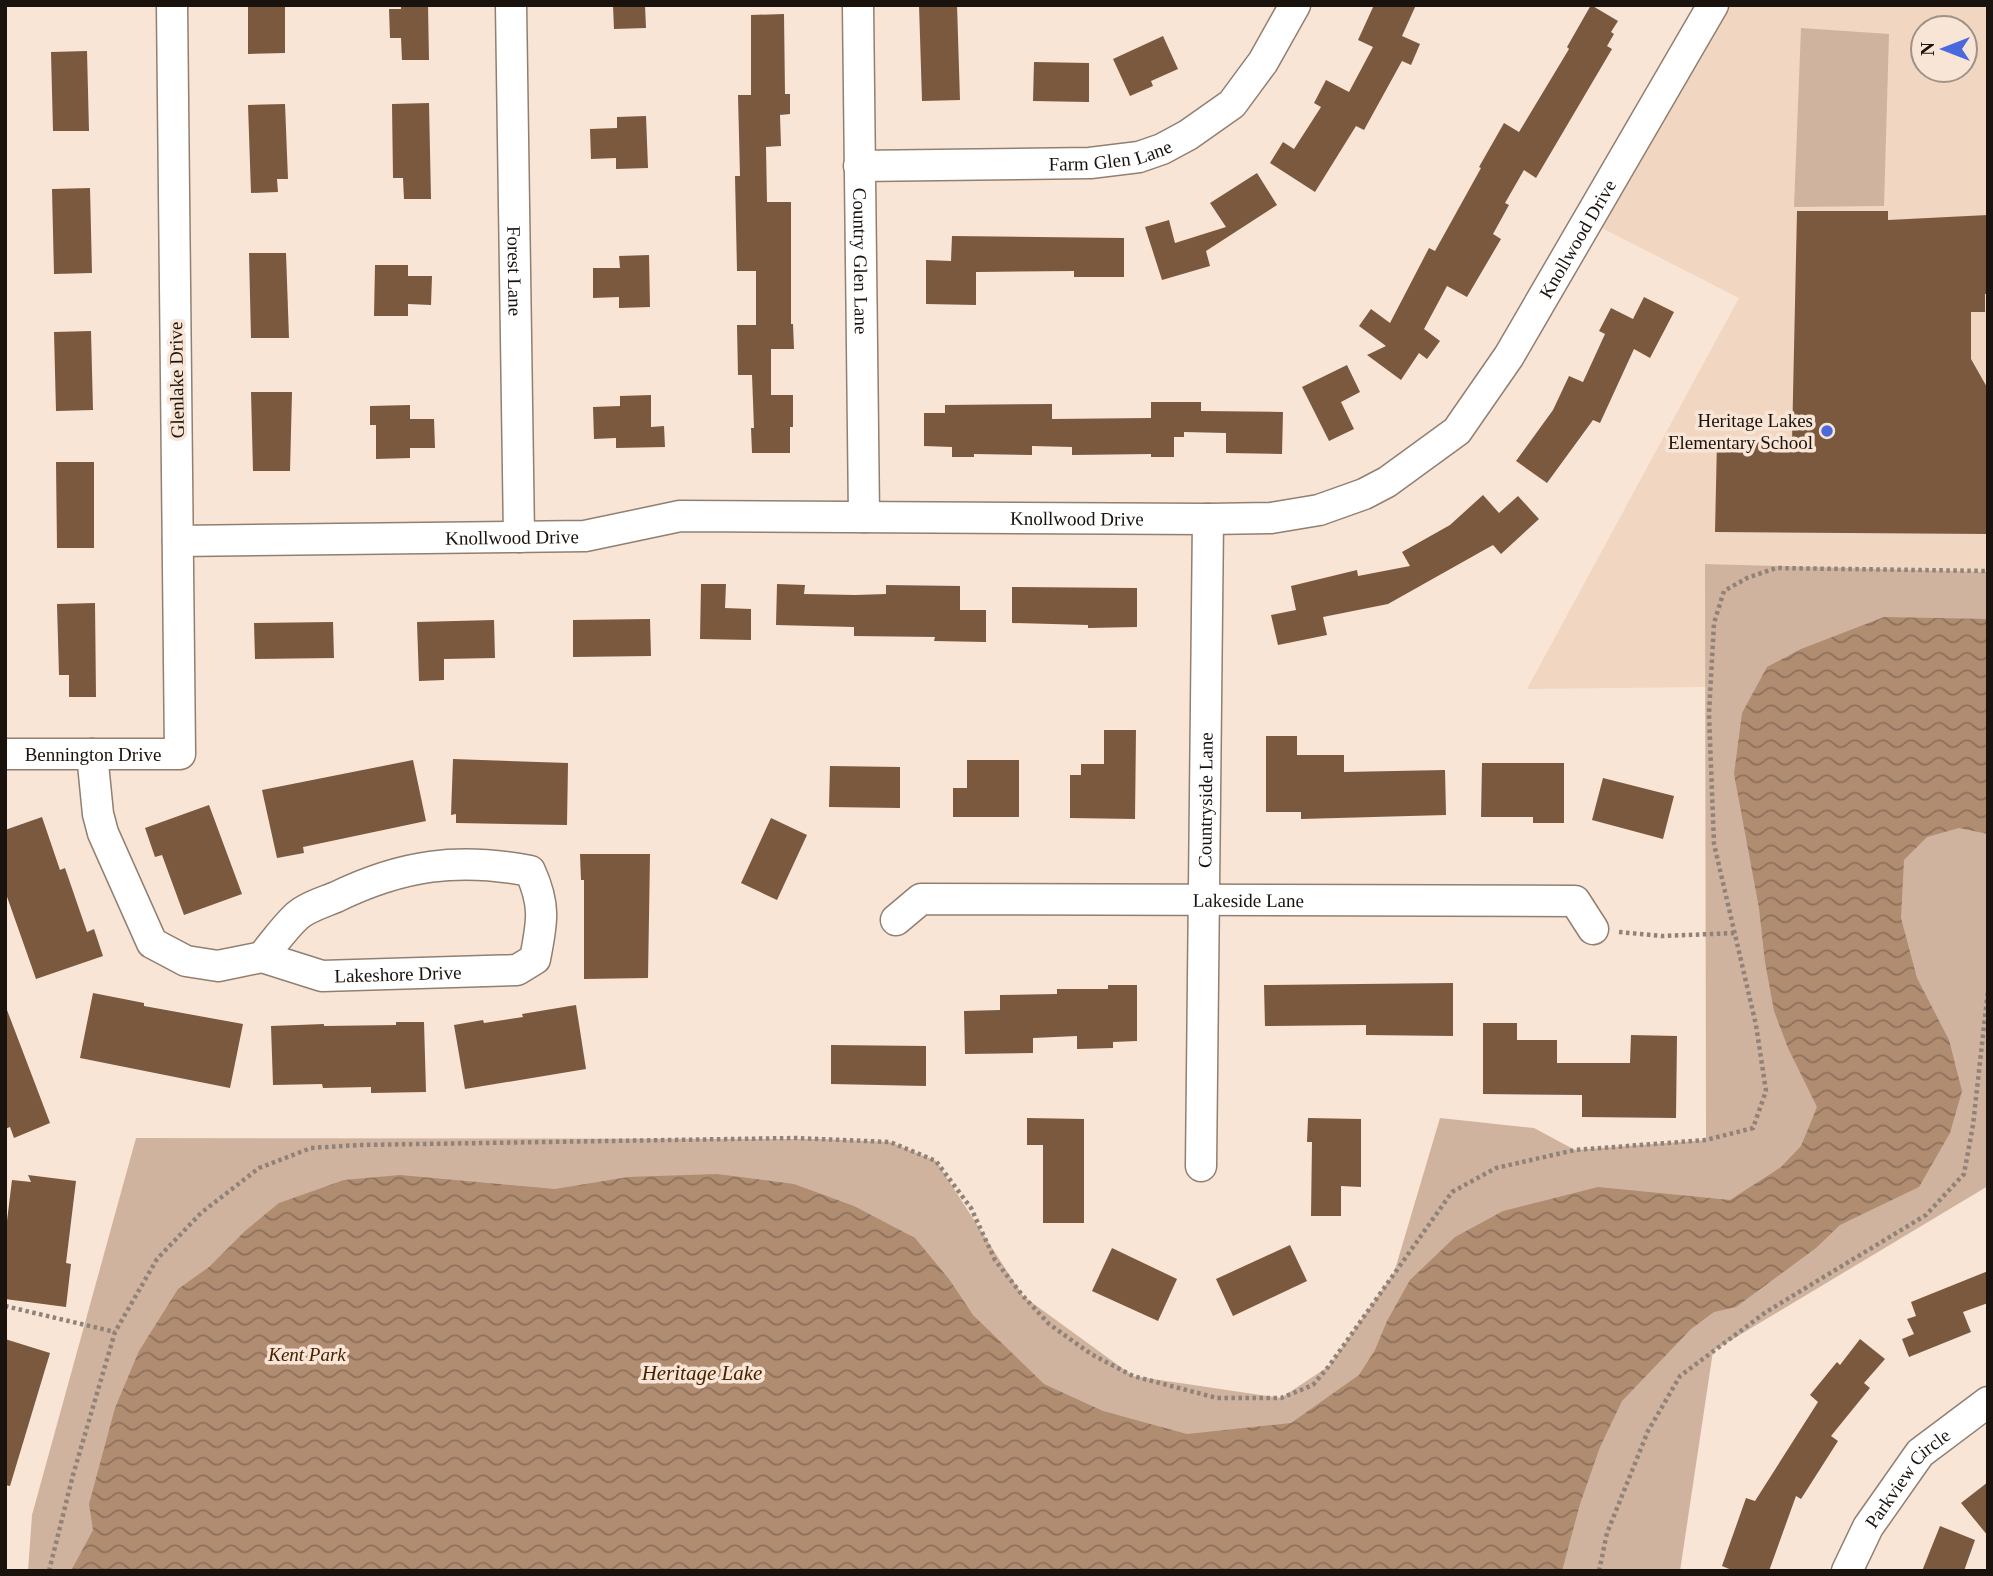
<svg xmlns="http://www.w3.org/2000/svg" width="1993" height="1576" font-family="Georgia,serif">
	<defs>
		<pattern id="water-waves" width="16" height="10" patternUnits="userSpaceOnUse" patternTransform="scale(1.75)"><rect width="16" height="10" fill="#b08c71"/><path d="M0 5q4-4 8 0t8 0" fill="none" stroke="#8e715b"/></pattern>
	</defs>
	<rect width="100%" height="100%" fill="#f9e5d5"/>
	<path fill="#f1d6c2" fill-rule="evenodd" d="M1728,5H1988V572L1705,564L1706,687L1527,689L1739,298L1596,225ZM1923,28H1965V70H1923Z"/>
	<g fill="#cfb39e">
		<polygon points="1801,28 1889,34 1884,206 1794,207"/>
		<polygon points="1705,564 1988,572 1988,1186 1713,1351 1680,1571 28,1571 32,1515 136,1138 820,1139 890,1142 936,1161 1023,1296 1133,1376 1281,1398 1329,1366 1394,1273 1440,1118 1534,1128 1575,1150 1706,1140"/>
	</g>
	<polygon fill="url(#water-waves)" points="1884,617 1988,619 1988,834 1959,828 1927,837 1904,860 1901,918 1917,978 1949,1040 1962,1091 1950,1133 1919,1187 1840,1225 1816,1248 1736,1307 1714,1312 1691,1329 1622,1401 1600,1447 1580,1504 1562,1571 71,1571 93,1530 89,1504 115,1408 139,1351 178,1289 209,1267 245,1231 279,1203 344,1180 400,1175 555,1189 628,1177 717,1174 794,1184 854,1206 915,1238 949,1279 973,1315 1044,1384 1103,1411 1187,1434 1291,1423 1359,1375 1375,1350 1387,1321 1410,1280 1455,1237 1503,1211 1598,1187 1730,1200 1781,1167 1801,1146 1817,1107 1788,1048 1774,1011 1765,962 1759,908 1734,774 1742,713 1767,667 1801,649"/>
	<g fill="#7a593f">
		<polygon points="248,5 285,5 285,53 248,54"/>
		<polygon points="401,5 428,5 429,60 402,60 401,38 390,38 389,9 401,9"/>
		<polygon points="613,5 645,5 646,28 614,29"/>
		<polygon points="919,5 957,5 960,100 922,101"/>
		<polygon points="1374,5 1416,5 1402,36 1420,44 1411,65 1402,61 1364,130 1356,126 1315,192 1270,163 1283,142 1294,149 1321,107 1314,103 1326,80 1349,92 1373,47 1358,40"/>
		<polygon points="1591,5 1618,21 1611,32 1614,34 1607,46 1612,49 1536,178 1524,170 1505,203 1509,205 1493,234 1501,239 1467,297 1447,286 1424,329 1440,341 1427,359 1419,353 1401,380 1367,355 1386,346 1359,326 1371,309 1390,323 1429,248 1435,251 1481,168 1479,167 1504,123 1519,132 1569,49 1567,47"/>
		<polygon points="784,14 785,94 790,94 790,114 780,115 781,146 766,147 767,202 791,202 791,324 793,324 794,349 771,349 771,395 793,395 793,427 790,427 790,453 752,453 751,428 754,428 752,375 738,375 737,325 756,325 756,271 737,271 735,176 740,176 738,95 751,95 751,15"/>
		<polygon points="1163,36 1178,69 1151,81 1153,86 1130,96 1113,59"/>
		<polygon points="87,51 89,131 53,131 51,52"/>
		<polygon points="1034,62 1089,63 1089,102 1033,101"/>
		<polygon points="429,103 431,199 404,199 403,178 393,178 392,104"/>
		<polygon points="285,104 288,179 277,179 278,192 251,193 248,105"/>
		<polygon points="646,116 648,168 616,169 616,158 591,159 590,129 617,128 617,117"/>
		<polygon points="1257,173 1277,205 1206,251 1210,266 1162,280 1145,227 1169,220 1175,243 1226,227 1210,203"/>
		<polygon points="90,188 92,273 54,274 52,189"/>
		<polygon points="1797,211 1888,211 1888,220 1988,215 1988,294 1985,294 1985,312 1971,312 1971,359 1988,389 1988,534 1715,532 1717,441 1792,442"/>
		<polygon points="952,236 1124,238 1124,277 1074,277 1074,271 976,272 976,305 926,304 926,260 951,261"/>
		<polygon points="249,253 286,253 289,338 251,338"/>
		<polygon points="649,255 650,307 619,308 619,297 593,298 593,268 620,268 619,256"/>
		<polygon points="375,265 408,265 408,276 432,276 431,305 408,304 408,316 374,316"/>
		<polygon points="1644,297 1674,312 1650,358 1634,349 1600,423 1593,420 1547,483 1516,461 1553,410 1569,376 1583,382 1605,334 1599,331 1611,308 1633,319"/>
		<polygon points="91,331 93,410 56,411 54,332"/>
		<polygon points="1347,365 1360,392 1341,402 1354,429 1329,441 1302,387"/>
		<polygon points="251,392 292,392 290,471 253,471"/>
		<polygon points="651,395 651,427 664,426 665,447 616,448 616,438 594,439 593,407 620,406 620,396"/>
		<polygon points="1151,402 1201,402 1201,411 1283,412 1282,454 1226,453 1226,433 1184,432 1184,437 1174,437 1174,457 1151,457 1151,454 1072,455 1072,447 1032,446 1032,455 974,454 974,457 952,457 952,447 924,446 924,413 945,413 945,405 1052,404 1052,419 1151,418"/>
		<polygon points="410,405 410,419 434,419 435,448 410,448 410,458 376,459 376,425 370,425 370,406"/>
		<polygon points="56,462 94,462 94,548 57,548"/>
		<polygon points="1483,495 1499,513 1518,496 1539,519 1501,554 1493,545 1388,604 1323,617 1327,635 1278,645 1271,615 1296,610 1291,586 1357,570 1358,576 1410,566 1402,552 1450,525"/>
		<polygon points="701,584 726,584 725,608 751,609 751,640 700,639"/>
		<polygon points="777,584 805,585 804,594 855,595 886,594 886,585 960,586 960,610 986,610 986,642 934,641 935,637 854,636 854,627 776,625"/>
		<polygon points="1012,587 1137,588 1137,627 1088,628 1088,625 1012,623"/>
		<polygon points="95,603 96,697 69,697 69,675 59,675 57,604"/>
		<polygon points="650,619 651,656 573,657 573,620"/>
		<polygon points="494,620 495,658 444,659 444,680 419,681 417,622"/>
		<polygon points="333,622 334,658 255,659 254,623"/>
		<polygon points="1104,730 1136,730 1135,819 1070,818 1070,775 1081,775 1081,764 1104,764"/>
		<polygon points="1266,736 1297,736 1297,755 1344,755 1344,772 1445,770 1446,815 1301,819 1301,812 1266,812"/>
		<polygon points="453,759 568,763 567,825 456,823 456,814 451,815"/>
		<polygon points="413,760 426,821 303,847 304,853 277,858 262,790"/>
		<polygon points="967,760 1019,760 1019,817 953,817 953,788 967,788"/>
		<polygon points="1482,763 1564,763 1564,823 1533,823 1533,817 1481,817"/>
		<polygon points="830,766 900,767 900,808 829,807"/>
		<polygon points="1603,778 1674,796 1663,839 1592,820"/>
		<polygon points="209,805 242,894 184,915 162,855 155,857 145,828"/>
		<polygon points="42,817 60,870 65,868 87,932 94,929 103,956 36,979 5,891 5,830"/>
		<polygon points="771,818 807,835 777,900 741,883"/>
		<polygon points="580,854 650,854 648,978 584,979 584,880 581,880"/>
		<polygon points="1453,983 1453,1036 1366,1035 1366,1025 1265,1026 1264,985"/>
		<polygon points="1108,985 1137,985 1137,1041 1113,1042 1113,1048 1077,1049 1077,1036 1033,1038 1033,1053 965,1054 964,1011 1000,1010 1000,995 1057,994 1057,989 1108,989"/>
		<polygon points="93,993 144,1003 144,1006 243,1024 230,1088 80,1058"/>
		<polygon points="576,1005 586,1069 465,1089 454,1025 483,1020 484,1023 523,1017 522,1014"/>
		<polygon points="7,1010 50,1123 14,1138 10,1127 5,1129"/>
		<polygon points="396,1022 424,1022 426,1092 371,1093 371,1087 323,1088 322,1084 273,1085 271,1026 324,1024 324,1026 396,1025"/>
		<polygon points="1483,1023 1517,1023 1517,1040 1557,1040 1557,1063 1630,1063 1631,1035 1677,1036 1676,1118 1582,1117 1582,1095 1483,1094"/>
		<polygon points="831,1045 926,1046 926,1086 831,1084"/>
		<polygon points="1027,1118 1084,1119 1084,1223 1043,1223 1043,1145 1027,1145"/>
		<polygon points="1308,1118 1361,1119 1361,1187 1341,1186 1341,1216 1311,1216 1312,1142 1307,1142"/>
		<polygon points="28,1175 76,1181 66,1263 71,1264 66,1307 5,1299 6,1229 12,1180 31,1182"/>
		<polygon points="1290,1245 1307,1281 1233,1316 1216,1279"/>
		<polygon points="1112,1248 1177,1279 1158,1321 1092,1291"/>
		<polygon points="1988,1271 1988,1303 1963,1312 1971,1332 1909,1357 1902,1339 1914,1334 1907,1319 1916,1316 1911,1302"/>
		<polygon points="5,1339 50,1353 10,1486 5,1485"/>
		<polygon points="1860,1339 1885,1359 1864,1383 1870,1388 1831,1436 1838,1441 1801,1499 1796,1496 1769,1571 1734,1571 1722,1566 1746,1498 1755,1501 1818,1402 1810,1395 1837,1362 1840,1365"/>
		<polygon points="1988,1482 1988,1536 1961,1503"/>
		<polygon points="1940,1526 1975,1540 1964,1571 1922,1571"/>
	</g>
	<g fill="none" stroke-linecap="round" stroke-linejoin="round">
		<g stroke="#917f71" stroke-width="33">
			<g id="minor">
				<path id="s1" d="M511,5L519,537"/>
				<path id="s2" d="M858,5L864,517"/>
				<path id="s3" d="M859,166L1090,163L1139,157L1162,149L1188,135L1232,104L1263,62L1295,5"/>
				<path id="s4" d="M178,541L585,536L680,516L1208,519L1271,518L1319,510L1364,494L1387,482L1457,431L1509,356L1713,5"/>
				<path id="s5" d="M5,754H180L172,5"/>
				<path id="s6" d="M92,754L98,814L103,833L152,943L186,961L218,966L262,957L322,976L517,970L535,959C542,923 546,906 530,871C458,857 402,865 336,897C324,902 307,907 297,916C284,928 273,944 262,957"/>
				<path id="s7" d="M896,920L921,899L1575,901L1593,929"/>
				<path id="s8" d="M1201,1166L1208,519"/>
				<path id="s9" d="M1847,1571L1868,1527L1920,1453L1988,1402"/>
			</g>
		</g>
		<g stroke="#908278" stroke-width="4.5" stroke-dasharray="3.5 3.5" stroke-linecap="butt">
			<polyline points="1619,932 1662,936 1736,933"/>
			<polyline points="5,1306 115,1332"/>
			<polyline points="49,1571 73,1475 115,1332 157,1259 201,1213 259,1168 311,1148 359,1145 795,1138 890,1142 936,1161 971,1208 995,1260 1023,1296 1049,1324 1091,1354 1133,1376 1217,1398 1281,1398 1313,1385 1329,1366 1452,1192 1496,1168 1575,1150 1706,1140 1753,1128 1766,1091 1756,1025 1714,844 1709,714 1714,623 1724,591 1747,578 1776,568 1988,571"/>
			<polyline points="1599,1571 1607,1533 1648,1431 1680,1376 1766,1312 1926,1215 1964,1174 1973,1125 1988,990"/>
		</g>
		<use href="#minor" stroke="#fff" stroke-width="30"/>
	</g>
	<circle fill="#4b69dd" stroke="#f9e5d5" stroke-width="2.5" cx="1827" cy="431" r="7"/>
	<g text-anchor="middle" stroke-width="7" stroke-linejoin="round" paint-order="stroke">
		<g font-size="19" fill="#19120d" stroke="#f9e5d5">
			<text dy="7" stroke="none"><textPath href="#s3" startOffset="252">Farm Glen Lane</textPath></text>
			<text dy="7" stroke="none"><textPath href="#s4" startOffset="1531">Knollwood Drive</textPath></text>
			<text dy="7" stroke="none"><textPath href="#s2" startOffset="256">Country Glen Lane</textPath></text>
			<text dy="7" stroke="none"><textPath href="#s1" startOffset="266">Forest Lane</textPath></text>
			<text transform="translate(176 380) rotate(-91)" y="7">Glenlake Drive</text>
			<text dy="7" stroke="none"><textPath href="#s4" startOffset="901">Knollwood Drive</textPath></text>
			<text dy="7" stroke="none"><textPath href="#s4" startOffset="334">Knollwood Drive</textPath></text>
			<text dy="7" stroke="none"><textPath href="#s5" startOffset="88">Bennington Drive</textPath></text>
			<text dy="7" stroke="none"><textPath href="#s8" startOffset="366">Countryside Lane</textPath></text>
			<text dy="7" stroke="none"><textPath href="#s7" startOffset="360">Lakeside Lane</textPath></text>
			<text dy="7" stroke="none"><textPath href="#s6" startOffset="455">Lakeshore Drive</textPath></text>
			<text dy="7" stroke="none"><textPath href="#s9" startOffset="112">Parkview Circle</textPath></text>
		</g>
		<g font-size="19" fill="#19120d" stroke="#f9e5d5" text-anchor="end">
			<text x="1813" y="427">Heritage Lakes<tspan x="1813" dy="22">Elementary School</tspan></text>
		</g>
		<g font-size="19" font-style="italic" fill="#442100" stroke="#f9e5d5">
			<text x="307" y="1361">Kent Park</text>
		</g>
		<g font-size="21" font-style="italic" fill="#442100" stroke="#f9e5d5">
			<text x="702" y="1380">Heritage Lake</text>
		</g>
	</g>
	<rect width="1993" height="1576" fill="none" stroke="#19120d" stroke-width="14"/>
	<g transform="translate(1944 49) rotate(270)"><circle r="33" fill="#f9e5d5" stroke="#9f9185" stroke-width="2"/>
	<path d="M0-5L12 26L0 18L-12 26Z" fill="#4b69dd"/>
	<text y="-10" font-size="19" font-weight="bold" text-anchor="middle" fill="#19120d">N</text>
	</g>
</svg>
